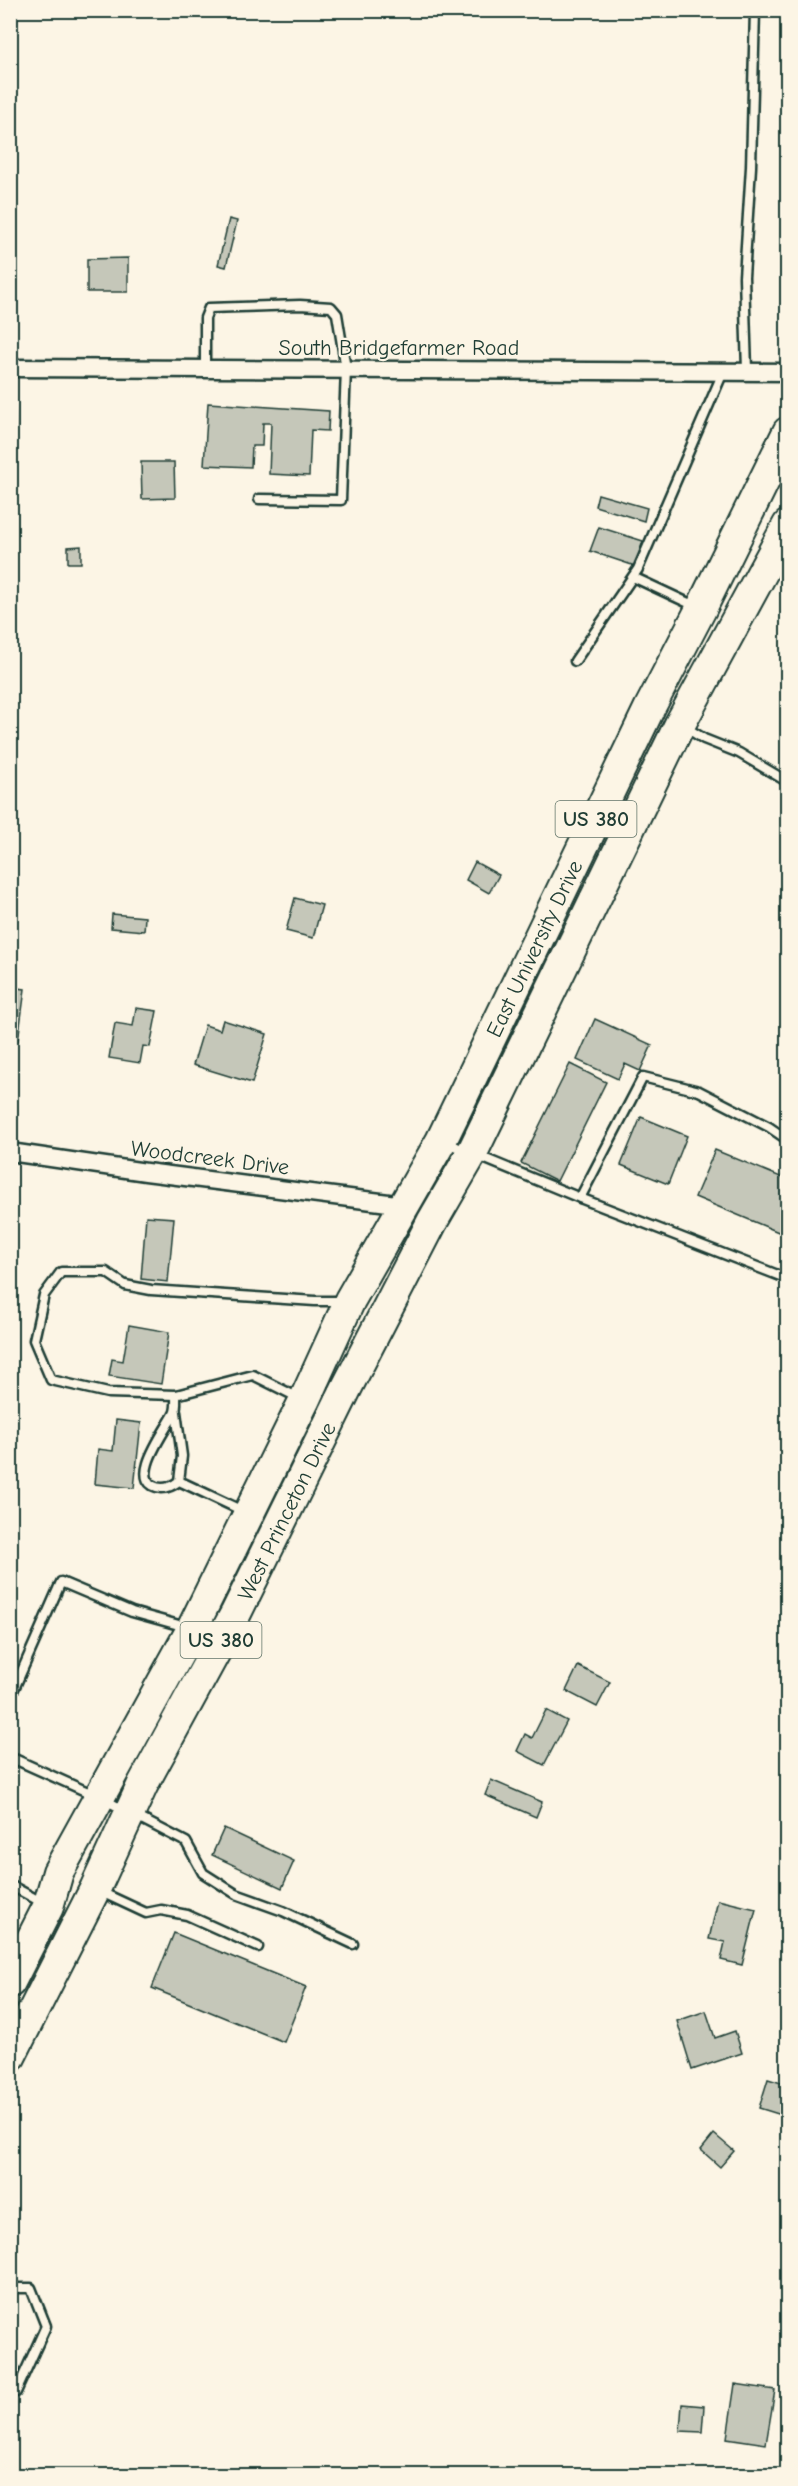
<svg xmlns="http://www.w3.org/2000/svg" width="798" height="2486" font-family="'Comic Neue',sans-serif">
	<rect width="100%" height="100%" fill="#fcf5e5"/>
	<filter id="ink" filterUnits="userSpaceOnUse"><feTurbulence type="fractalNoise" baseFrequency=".0167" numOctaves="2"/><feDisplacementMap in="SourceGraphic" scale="12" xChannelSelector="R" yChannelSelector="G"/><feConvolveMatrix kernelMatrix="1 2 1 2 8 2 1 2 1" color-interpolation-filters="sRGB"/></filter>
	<g filter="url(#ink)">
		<g fill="#c5c7b9" stroke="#1f3d34" stroke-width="1.5">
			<polygon points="229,219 237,221 226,267 218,265"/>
			<polygon points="128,258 128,292 87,292 87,259"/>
			<polygon points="10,394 14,394 16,466 10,466"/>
			<polygon points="208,403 329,411 328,431 311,430 309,476 269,474 271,423 263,423 262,446 252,446 251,467 204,465"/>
			<polygon points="141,462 174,462 175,498 142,499"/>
			<polygon points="598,494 647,508 644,521 595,506"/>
			<polygon points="599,527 643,541 635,566 590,551"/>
			<polygon points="81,546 81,563 68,563 68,547"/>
			<polygon points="475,862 499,875 489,893 466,880"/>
			<polygon points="295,898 322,905 313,938 286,931"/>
			<polygon points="112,914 145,917 144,931 111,928"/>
			<polygon points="10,987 25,989 18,1041 10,1040"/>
			<polygon points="136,1008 157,1011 150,1047 143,1046 140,1063 109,1058 115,1023 133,1026"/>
			<polygon points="595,1019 652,1045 640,1071 625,1064 618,1079 577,1060"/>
			<polygon points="223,1020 267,1034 252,1083 193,1065 205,1025 220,1030"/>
			<polygon points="570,1064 606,1082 557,1181 521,1163"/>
			<polygon points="641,1117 687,1136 668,1184 621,1165"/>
			<polygon points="715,1150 788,1180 788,1236 695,1197"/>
			<polygon points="146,1216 174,1218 168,1282 141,1279"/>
			<polygon points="129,1325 169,1332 161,1384 109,1376 112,1359 123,1361"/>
			<polygon points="116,1420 141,1423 134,1488 95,1484 98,1449 113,1451"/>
			<polygon points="578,1666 610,1682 597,1707 566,1691"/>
			<polygon points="546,1710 567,1721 544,1765 517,1751 525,1734 532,1738"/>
			<polygon points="491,1780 542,1802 536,1817 485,1795"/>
			<polygon points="224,1828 294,1861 282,1888 212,1855"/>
			<polygon points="718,1900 756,1909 742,1965 721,1960 725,1942 709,1939"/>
			<polygon points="174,1933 306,1987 284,2042 152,1988"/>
			<polygon points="706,2011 715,2038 735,2031 742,2053 692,2070 677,2021"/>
			<polygon points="768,2079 788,2085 788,2117 759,2108"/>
			<polygon points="714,2134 734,2151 720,2167 701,2150"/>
			<polygon points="735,2384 775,2390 766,2444 727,2438"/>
			<polygon points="682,2404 704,2406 702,2432 680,2431"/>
		</g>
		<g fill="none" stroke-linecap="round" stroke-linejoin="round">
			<g stroke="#1f3d34" stroke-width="13">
				<g id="lane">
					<polyline points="205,369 205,318 209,308 300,305 331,307 337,314 346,369 341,500 259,499"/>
					<polyline points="747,370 744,277 751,167 755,10"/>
					<polyline points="633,577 695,606"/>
					<polyline points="575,661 638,569 724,370"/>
					<polyline points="685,727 704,739 739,753 788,782"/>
					<polyline points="447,1143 580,1198 788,1279"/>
					<polyline points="580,1198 643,1077 699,1091 769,1127 788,1140"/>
					<path d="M176,1395C176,1401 177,1409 174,1414C168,1427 123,1485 162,1488C169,1488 174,1485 179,1481L243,1511"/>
					<polyline points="301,1399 253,1375 176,1395 108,1393 51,1380 34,1340 44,1295 61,1272 106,1272 125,1285 151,1290 315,1301 343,1301"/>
					<polyline points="176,1412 182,1456 179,1481"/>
					<polyline points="10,1698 61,1582 132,1612 186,1627"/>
					<polyline points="10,1757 101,1798 186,1842 203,1873 236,1894 283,1911 353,1944"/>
					<polyline points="10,1885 43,1903"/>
					<polyline points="101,1892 146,1913 161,1910 187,1915 258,1947"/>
					<polyline points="10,2288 31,2288 46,2326 16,2392 10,2390"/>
				</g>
			</g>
			<g stroke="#1f3d34" stroke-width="21">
				<g id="street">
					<polyline points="10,368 788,372"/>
					<polyline points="10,1152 146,1172 404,1205"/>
				</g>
			</g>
			<g stroke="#1f3d34" stroke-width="34">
				<g id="highway">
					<path id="s1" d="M10,1982L48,1907L58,1872L192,1629L304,1401L350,1300L441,1141L650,707L701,609L788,432"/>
					<path id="s2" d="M10,2057L95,1889L143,1784L235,1615L347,1387L432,1222L472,1153L680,724L788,525"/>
				</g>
			</g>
			<use href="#lane" stroke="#fcf5e5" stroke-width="8"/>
			<use href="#street" stroke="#fcf5e5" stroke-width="16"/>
			<use href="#highway" stroke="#fcf5e5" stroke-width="30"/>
		</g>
	</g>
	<g text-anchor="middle" stroke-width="4.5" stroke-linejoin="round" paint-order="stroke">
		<g fill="#fcf5e5" stroke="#617469" stroke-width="1.5">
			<rect x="555.5" y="801" width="81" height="36" rx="4.5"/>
			<rect x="180.5" y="1622" width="81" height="36" rx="4.5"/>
		</g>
		<g font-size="21" font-weight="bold" fill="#1f3d34">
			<text x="596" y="826">US 380</text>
			<text x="221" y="1647">US 380</text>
		</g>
		<g font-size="22" fill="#1f3d34" stroke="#fcf5e5">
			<text x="399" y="355">South Bridgefarmer Road</text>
			<text dy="8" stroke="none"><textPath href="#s1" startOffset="1160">East University Drive</textPath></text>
			<text transform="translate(210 1157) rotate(7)" y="8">Woodcreek Drive</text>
			<text dy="8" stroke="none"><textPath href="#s2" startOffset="612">West Princeton Drive</textPath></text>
		</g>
	</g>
	<rect width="798" height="2486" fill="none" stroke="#fcf5e5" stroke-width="36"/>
	<rect x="18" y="18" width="762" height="2450" fill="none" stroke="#1f3d34" stroke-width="2" filter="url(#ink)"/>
</svg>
